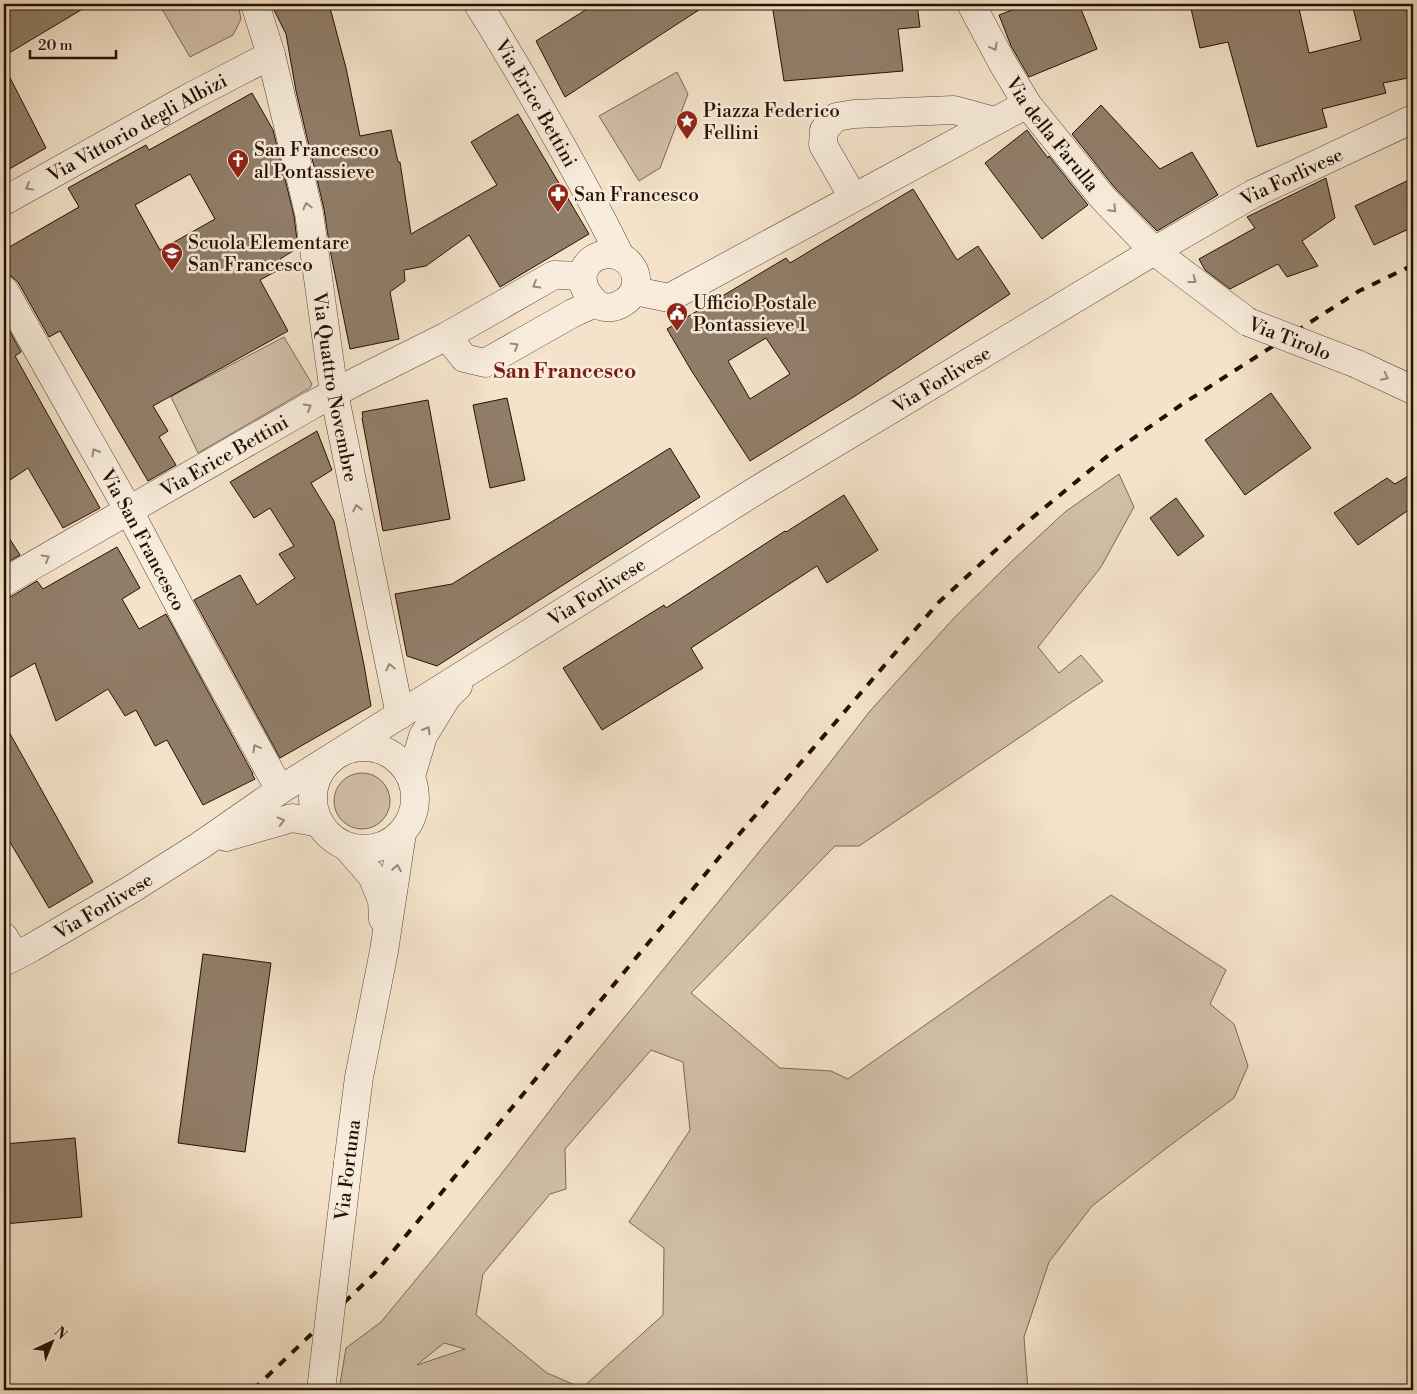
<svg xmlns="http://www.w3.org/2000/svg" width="1417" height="1394" font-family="'Libre Bodoni',serif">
	<rect width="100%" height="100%" fill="#f4e3ca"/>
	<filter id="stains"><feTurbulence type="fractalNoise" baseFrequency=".004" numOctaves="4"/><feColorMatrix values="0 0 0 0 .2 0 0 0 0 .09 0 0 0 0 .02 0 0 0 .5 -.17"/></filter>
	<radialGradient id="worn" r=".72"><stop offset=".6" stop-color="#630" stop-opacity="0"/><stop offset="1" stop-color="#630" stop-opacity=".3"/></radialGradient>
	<g fill="#d1bfa8" stroke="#7b6854" fill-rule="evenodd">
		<polygon points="159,4 238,4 241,19 233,35 190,57"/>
		<polygon points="677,72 688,94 660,168 639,181 599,116"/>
		<polygon points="284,337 312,384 310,388 198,453 171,397 181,391"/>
		<path d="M1119,474L1134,507L1101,567L1038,647L1059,673L1081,655L1103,681L859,846H835L691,993L780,1068L831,1071L848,1079L1111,895L1226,970L1210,1004L1234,1024L1248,1066L1234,1098L1168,1147L1092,1206L1049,1262L1024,1337L1028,1390H339L346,1348L381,1322L442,1248L506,1168L570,1084L798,804L870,711L954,618L1011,562L1065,512ZM651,1050L683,1062L690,1130L629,1222L664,1248L663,1315L582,1388L547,1373L476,1315L483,1274L550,1194L566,1189L565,1149ZM444,1343L465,1349L417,1365L418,1364Z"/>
		<circle cx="362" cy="801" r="28"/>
	</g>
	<g fill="#917e6a" stroke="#251001" fill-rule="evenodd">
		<polygon points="13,4 91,4 4,56 4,10"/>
		<polygon points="271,4 329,4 346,68 360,136 391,130 398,162 400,162 411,234 497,185 471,142 518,114 589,234 500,287 469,235 426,266 404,270 405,281 390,292 399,339 350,349 331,255 324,209 296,91 286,34"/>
		<polygon points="595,4 708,4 565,97 536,41"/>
		<polygon points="772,4 917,4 920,27 898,29 903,71 784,81"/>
		<polygon points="1028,4 1079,4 1097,49 1029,77 1011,46 999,15"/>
		<polygon points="1190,4 1298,4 1309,53 1361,40 1352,4 1413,4 1413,77 1383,83 1386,93 1322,109 1327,127 1257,147 1228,42 1200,48"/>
		<polygon points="4,66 46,148 4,172"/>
		<path d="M252,93L273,130L294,216L298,248L280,259L284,267L260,280L288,331L153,406L168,431L159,437L176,465L148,481L60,331L49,337L18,282L11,276L4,274V250L79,207L68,188L146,145L149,150ZM190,174L215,219L160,250L135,205Z"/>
		<polygon points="1101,105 1160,169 1192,152 1218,195 1157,231 1115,188 1072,134"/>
		<polygon points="1027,130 1048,158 1049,156 1088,205 1042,239 985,163"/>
		<polygon points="1326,178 1335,218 1302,241 1318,266 1287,277 1278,264 1230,289 1205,270 1199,259 1255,228 1247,217"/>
		<polygon points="1413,178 1413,227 1374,245 1355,206"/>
		<path d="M913,189L957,260L978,246L1010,294L855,396L750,461L691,370L667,329L786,258L790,263ZM766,338L790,374L750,399L728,361Z"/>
		<polygon points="4,321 21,352 15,356 100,508 63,528 28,468 4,484"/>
		<polygon points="1271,393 1311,448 1245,495 1205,440"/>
		<polygon points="507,398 525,480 490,488 473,405"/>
		<polygon points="428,400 450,519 383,531 362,418 363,417 362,412"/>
		<polygon points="317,431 332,470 311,483 334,521 364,665 371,706 280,758 194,600 240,575 257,605 295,578 279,554 294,546 270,508 254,518 230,482"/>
		<polygon points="670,448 700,497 437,666 407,656 395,594 452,584"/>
		<polygon points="1413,473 1413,507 1358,545 1334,513 1387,478 1395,484"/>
		<polygon points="844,495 878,550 827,583 817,566 691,648 703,668 602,730 563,668 664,605 666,608 785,531 786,532"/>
		<polygon points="1176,498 1204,536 1178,556 1150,518"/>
		<polygon points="4,530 20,555 4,564"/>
		<polygon points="117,547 140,588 122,599 139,629 166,614 253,774 252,774 255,779 203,805 167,740 155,746 136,710 125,716 108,689 56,721 35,663 4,681 4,598 12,596 37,581 43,589"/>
		<polygon points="4,723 93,882 49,908 4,832"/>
		<polygon points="203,954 271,963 245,1152 178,1143"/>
		<polygon points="75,1138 82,1217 4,1224 4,1144"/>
	</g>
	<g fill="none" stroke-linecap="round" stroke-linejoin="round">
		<g stroke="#594533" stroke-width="29">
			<g id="minor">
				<path id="s1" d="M255,4L271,55L309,213L334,393L400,715"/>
				<path id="s2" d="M478,4C508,52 537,102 565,152C584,186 603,220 620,256"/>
				<path id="s3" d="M971,4L1002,62L1027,104L1103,198L1154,251L1248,322"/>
				<polyline points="853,197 823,145 824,130 836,117 854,114 954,110 994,121"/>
				<path id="s4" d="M4,201L192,96L271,55"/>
				<path d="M609,254C613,255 618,255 621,257C642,269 641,295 619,305C615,307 608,308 604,307C599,306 594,302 591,298C575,279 583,256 609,254Z"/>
				<path id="s5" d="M4,290L129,511L190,626L280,790"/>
				<polyline points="635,291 669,298 1027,104"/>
				<polyline points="447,336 464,358 485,363 573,313 595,303"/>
				<polyline points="1357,364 1413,390"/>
				<path id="s6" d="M4,582L312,405L357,381L447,336L554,275L582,276"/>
				<polyline points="4,937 15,956"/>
			</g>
		</g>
		<g stroke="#594533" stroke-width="29">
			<g id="tertiary">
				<circle cx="364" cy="798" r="51"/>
				<polyline points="411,776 423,736 447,697 458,686"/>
				<polyline points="226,837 292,818 320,823"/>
				<polyline points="346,846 372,876 382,900 383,919"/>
				<path id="s7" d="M4,962L31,948L130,890L201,845L280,790L757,490L1154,251L1253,194L1413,119"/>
				<polyline points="348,1163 359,1077 384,951 402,833"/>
			</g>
		</g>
		<use href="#minor" stroke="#f8eddd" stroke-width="28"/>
		<use href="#tertiary" stroke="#f8eddd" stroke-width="28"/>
		<polyline stroke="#251001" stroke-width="4" stroke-dasharray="9 9" stroke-linecap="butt" points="253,1390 375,1273 717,860 939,602 1021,527 1105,458 1181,405 1359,291 1413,265"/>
		<g stroke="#594533" stroke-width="29" stroke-linecap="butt">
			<g id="minor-bridge">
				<path id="s8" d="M1248,322L1357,364"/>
			</g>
		</g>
		<g stroke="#594533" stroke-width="29" stroke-linecap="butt">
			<polyline id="tertiary-bridge" points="321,1390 348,1163"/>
		</g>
		<use href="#minor-bridge" stroke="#f8eddd" stroke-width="28"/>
		<use href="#tertiary-bridge" stroke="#f8eddd" stroke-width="28"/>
	</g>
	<defs><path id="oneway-chevron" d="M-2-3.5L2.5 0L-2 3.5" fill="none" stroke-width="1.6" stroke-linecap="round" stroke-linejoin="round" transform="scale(1.25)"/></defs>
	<g stroke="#998a7a">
		<use href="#oneway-chevron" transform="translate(994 47) rotate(62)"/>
		<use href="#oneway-chevron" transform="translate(29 187) rotate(151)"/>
		<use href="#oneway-chevron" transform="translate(307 206) rotate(-103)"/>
		<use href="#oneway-chevron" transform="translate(1113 209) rotate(46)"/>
		<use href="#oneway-chevron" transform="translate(1193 280) rotate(37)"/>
		<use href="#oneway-chevron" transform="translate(536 285) rotate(150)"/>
		<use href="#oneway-chevron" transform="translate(515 346) rotate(-30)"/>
		<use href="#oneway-chevron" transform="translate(1385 377) rotate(26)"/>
		<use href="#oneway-chevron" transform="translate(308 407) rotate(-30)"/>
		<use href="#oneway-chevron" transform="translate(95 452) rotate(-120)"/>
		<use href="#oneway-chevron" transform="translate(357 508) rotate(-102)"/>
		<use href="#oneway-chevron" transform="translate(46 558) rotate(-30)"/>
		<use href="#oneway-chevron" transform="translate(390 667) rotate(-102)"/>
		<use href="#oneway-chevron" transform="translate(427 730) rotate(-60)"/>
		<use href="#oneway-chevron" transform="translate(256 748) rotate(-119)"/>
		<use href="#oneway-chevron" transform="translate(281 821) rotate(-15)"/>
		<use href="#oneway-chevron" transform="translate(397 868) rotate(-81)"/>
	</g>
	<defs>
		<g id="sight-pin" transform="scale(1.125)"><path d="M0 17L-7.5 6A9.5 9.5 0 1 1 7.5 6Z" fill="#8f2418" stroke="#f8eddd"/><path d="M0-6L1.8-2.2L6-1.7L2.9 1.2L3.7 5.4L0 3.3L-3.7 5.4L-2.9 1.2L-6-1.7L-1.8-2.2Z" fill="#fff"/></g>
		<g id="church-pin" transform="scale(1.125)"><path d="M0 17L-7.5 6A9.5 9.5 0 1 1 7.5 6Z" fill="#8f2418" stroke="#f8eddd"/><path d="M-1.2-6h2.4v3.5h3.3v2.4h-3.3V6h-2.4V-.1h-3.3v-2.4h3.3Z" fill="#fff"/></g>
		<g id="pharmacy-pin" transform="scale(1.125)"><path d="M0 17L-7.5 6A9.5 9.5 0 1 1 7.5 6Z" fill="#8f2418" stroke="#f8eddd"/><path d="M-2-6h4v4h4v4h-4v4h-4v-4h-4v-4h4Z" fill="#fff"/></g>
		<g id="school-pin" transform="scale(1.125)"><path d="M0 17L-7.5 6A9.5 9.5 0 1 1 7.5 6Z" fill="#8f2418" stroke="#f8eddd"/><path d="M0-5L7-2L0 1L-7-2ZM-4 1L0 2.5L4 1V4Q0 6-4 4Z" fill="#fff"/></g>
		<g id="civic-pin" transform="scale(1.125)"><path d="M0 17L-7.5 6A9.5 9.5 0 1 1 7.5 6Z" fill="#8f2418" stroke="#f8eddd"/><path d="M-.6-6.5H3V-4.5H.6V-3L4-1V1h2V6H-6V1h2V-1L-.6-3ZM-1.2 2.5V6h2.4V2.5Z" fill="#fff"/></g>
	</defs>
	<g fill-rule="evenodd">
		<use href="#sight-pin" x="687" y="121"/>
		<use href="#church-pin" x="238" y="160"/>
		<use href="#pharmacy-pin" x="558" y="194"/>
		<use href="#school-pin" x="172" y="253"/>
		<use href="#civic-pin" x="677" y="313"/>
	</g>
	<g text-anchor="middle" stroke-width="5" stroke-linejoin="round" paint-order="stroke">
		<g font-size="19" fill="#251001" stroke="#f8eddd">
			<text dy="7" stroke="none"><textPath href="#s2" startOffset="115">Via Erice Bettini</textPath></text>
			<text dy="7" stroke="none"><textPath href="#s4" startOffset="152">Via Vittorio degli Albizi</textPath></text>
			<text dy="7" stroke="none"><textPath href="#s3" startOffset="154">Via della Farulla</textPath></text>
			<text dy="7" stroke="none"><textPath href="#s7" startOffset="1509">Via Forlivese</textPath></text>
			<text dy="7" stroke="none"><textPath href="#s8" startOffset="45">Via Tirolo</textPath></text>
			<text dy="7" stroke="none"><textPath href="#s7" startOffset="1104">Via Forlivese</textPath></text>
			<text dy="7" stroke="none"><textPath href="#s1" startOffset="392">Via Quattro Novembre</textPath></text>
			<text dy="7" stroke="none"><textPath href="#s6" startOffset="254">Via Erice Bettini</textPath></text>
			<text dy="7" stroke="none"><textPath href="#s5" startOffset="286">Via San Francesco</textPath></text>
			<text dy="7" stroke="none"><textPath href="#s7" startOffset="699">Via Forlivese</textPath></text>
			<text dy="7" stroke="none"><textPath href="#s7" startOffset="114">Via Forlivese</textPath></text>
			<text transform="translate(347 1170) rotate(-83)" y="7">Via Fortuna</text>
		</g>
		<g font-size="19" fill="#251001" stroke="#f8eddd" text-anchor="start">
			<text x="703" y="117">Piazza Federico<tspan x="703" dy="22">Fellini</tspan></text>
			<text x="254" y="156">San Francesco<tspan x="254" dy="22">al Pontassieve</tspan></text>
			<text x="574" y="201">San Francesco</text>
			<text x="188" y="249">Scuola Elementare<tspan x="188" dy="22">San Francesco</tspan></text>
			<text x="693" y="309">Ufficio Postale<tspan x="693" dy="22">Pontassieve 1</tspan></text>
		</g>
		<g font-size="21" font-weight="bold" fill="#7a1f14" stroke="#f8eddd">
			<text x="565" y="378">San Francesco</text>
		</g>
	</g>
	<rect width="1417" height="1394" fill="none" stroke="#f4e3ca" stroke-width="20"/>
	<rect x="5" y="5" width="1407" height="1384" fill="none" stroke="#251001" stroke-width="2.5"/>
	<rect x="10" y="10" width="1397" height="1374" fill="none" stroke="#251001"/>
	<g transform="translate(52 1342) rotate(44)" stroke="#f8eddd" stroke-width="4" paint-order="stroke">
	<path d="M0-4L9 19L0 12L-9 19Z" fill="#251001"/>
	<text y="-8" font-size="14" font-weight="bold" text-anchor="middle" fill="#251001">N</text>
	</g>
	<path d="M30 50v8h86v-8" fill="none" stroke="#251001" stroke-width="2.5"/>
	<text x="38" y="50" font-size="15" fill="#251001" stroke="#f8eddd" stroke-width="4" paint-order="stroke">20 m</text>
	<rect width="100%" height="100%" filter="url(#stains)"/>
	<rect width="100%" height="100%" fill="url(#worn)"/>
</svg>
